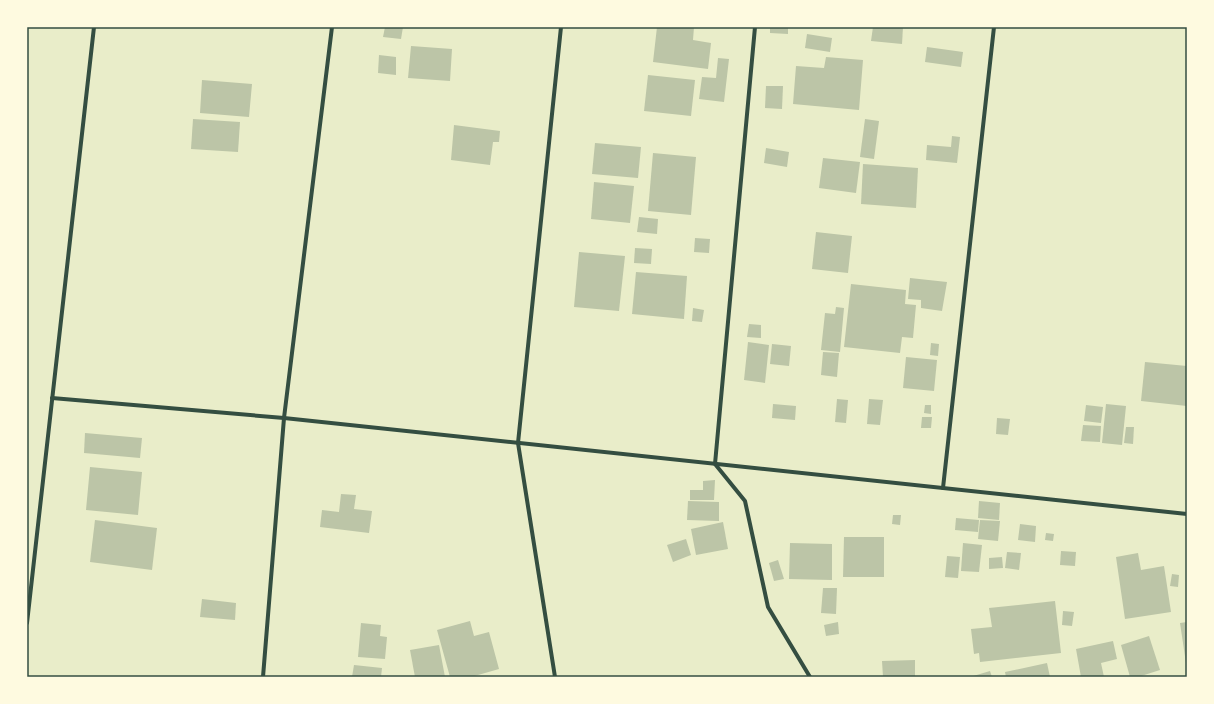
<svg xmlns="http://www.w3.org/2000/svg" width="1214" height="704" font-family="Arial,sans-serif">
	<rect width="100%" height="100%" fill="#e9edc9"/>
	<g fill="#bcc5a7">
		<polygon points="385,27 403,27 401,39 383,37"/>
		<polygon points="657,27 694,27 693,40 711,43 708,69 653,62"/>
		<polygon points="770,27 788,27 788,34 770,33"/>
		<polygon points="873,27 903,27 902,44 871,41"/>
		<polygon points="807,34 832,38 830,52 805,48"/>
		<polygon points="411,46 452,49 450,81 408,78"/>
		<polygon points="927,47 963,52 961,67 925,62"/>
		<polygon points="379,55 396,57 396,75 378,73"/>
		<polygon points="826,57 863,60 859,110 793,104 796,66 824,68"/>
		<polygon points="718,58 729,59 724,102 699,99 702,77 716,78"/>
		<polygon points="648,75 695,80 691,116 644,111"/>
		<polygon points="202,80 252,84 249,117 200,113"/>
		<polygon points="766,86 783,86 782,109 765,108"/>
		<polygon points="193,119 240,122 238,152 191,149"/>
		<polygon points="865,119 879,121 874,159 860,157"/>
		<polygon points="454,125 500,131 499,142 493,142 490,165 451,160"/>
		<polygon points="952,136 960,137 957,163 926,160 927,145 951,147"/>
		<polygon points="595,143 641,147 638,178 592,174"/>
		<polygon points="766,148 789,152 787,167 764,163"/>
		<polygon points="653,153 696,157 691,215 648,211"/>
		<polygon points="823,158 860,162 856,193 819,188"/>
		<polygon points="863,164 918,168 916,208 861,204"/>
		<polygon points="594,182 634,186 630,223 591,219"/>
		<polygon points="639,217 658,219 657,234 637,232"/>
		<polygon points="816,232 852,236 848,273 812,269"/>
		<polygon points="695,238 710,239 709,253 694,252"/>
		<polygon points="635,248 652,249 651,264 634,263"/>
		<polygon points="579,252 625,256 619,311 574,307"/>
		<polygon points="636,272 687,276 684,319 632,314"/>
		<polygon points="910,278 947,282 942,311 921,308 921,300 908,299"/>
		<polygon points="851,284 906,290 905,304 916,305 913,338 902,337 900,353 844,347"/>
		<polygon points="836,307 844,308 840,352 821,350 825,313 835,314"/>
		<polygon points="693,308 704,310 702,322 692,321"/>
		<polygon points="749,324 761,325 761,338 747,337"/>
		<polygon points="748,342 769,345 765,383 744,380"/>
		<polygon points="931,343 939,344 938,356 930,355"/>
		<polygon points="772,344 791,346 789,366 770,364"/>
		<polygon points="823,352 839,353 837,377 821,375"/>
		<polygon points="906,357 937,360 934,391 903,388"/>
		<polygon points="1145,362 1187,366 1187,406 1141,401"/>
		<polygon points="837,399 848,400 846,423 835,422"/>
		<polygon points="869,399 883,400 880,425 867,424"/>
		<polygon points="773,404 796,406 795,420 772,418"/>
		<polygon points="1106,404 1126,406 1122,445 1102,443"/>
		<polygon points="925,405 931,405 931,414 924,413"/>
		<polygon points="1086,405 1103,407 1101,423 1084,421"/>
		<polygon points="922,417 932,417 931,428 921,428"/>
		<polygon points="997,418 1010,419 1008,435 996,434"/>
		<polygon points="1083,425 1101,426 1100,442 1081,441"/>
		<polygon points="1126,427 1134,427 1133,444 1124,443"/>
		<polygon points="85,433 142,438 140,458 84,453"/>
		<polygon points="90,467 142,472 138,515 86,510"/>
		<polygon points="715,480 714,500 690,500 690,490 703,490 703,481"/>
		<polygon points="341,494 356,495 354,509 372,511 369,533 320,527 322,510 339,512"/>
		<polygon points="688,501 719,502 719,521 687,520"/>
		<polygon points="979,501 1000,503 999,520 978,518"/>
		<polygon points="893,515 901,515 900,525 892,524"/>
		<polygon points="956,518 979,520 978,532 955,530"/>
		<polygon points="95,520 157,528 152,570 90,562"/>
		<polygon points="980,520 1000,521 998,541 978,539"/>
		<polygon points="723,522 728,549 696,555 691,529"/>
		<polygon points="1020,524 1036,526 1035,542 1018,540"/>
		<polygon points="1046,533 1054,534 1053,541 1045,540"/>
		<polygon points="844,537 884,537 884,577 843,577"/>
		<polygon points="686,539 691,555 673,562 667,545"/>
		<polygon points="790,543 832,544 832,580 789,579"/>
		<polygon points="963,543 982,545 979,572 961,571"/>
		<polygon points="1061,551 1076,552 1075,566 1060,565"/>
		<polygon points="1007,552 1021,553 1019,570 1005,568"/>
		<polygon points="1138,553 1141,570 1164,566 1171,612 1125,619 1116,557"/>
		<polygon points="947,556 960,557 958,578 945,577"/>
		<polygon points="1002,557 1003,568 989,569 989,558"/>
		<polygon points="778,560 784,579 774,581 769,563"/>
		<polygon points="1172,574 1179,575 1178,587 1170,586"/>
		<polygon points="823,588 837,588 836,614 821,613"/>
		<polygon points="202,599 236,603 235,620 200,617"/>
		<polygon points="1055,601 1061,653 980,662 979,653 974,654 971,629 992,627 989,608"/>
		<polygon points="1063,611 1074,612 1072,626 1062,625"/>
		<polygon points="470,621 474,636 489,632 499,669 471,677 450,677 437,630"/>
		<polygon points="838,622 839,634 826,636 824,625"/>
		<polygon points="1187,622 1187,663 1186,663 1180,623"/>
		<polygon points="361,623 381,625 380,636 387,637 385,659 358,657"/>
		<polygon points="1149,636 1160,670 1138,677 1130,677 1121,645"/>
		<polygon points="1113,641 1117,659 1101,663 1104,677 1081,677 1076,649"/>
		<polygon points="439,645 445,677 415,677 410,650"/>
		<polygon points="915,660 915,677 883,677 882,661"/>
		<polygon points="1047,663 1050,677 1006,677 1005,672"/>
		<polygon points="354,665 382,668 381,677 352,677"/>
		<polygon points="990,671 992,677 970,677"/>
	</g>
	<g fill="none" stroke-linecap="round" stroke-linejoin="round">
		<g stroke="#344e41" stroke-width="4">
			<polyline points="755,27 715,464 745,501 768,607 810,677"/>
			<polyline points="52,398 284,418 1187,514"/>
			<polyline points="943,488 994,27"/>
			<polyline points="27,623 94,27"/>
			<polyline points="263,677 284,418 332,27"/>
			<polyline points="555,677 518,443 561,27"/>
		</g>
	</g>
	<rect width="1214" height="704" fill="none" stroke="#fefae0" stroke-width="56"/>
	<rect x="28" y="28" width="1158" height="648" fill="none" stroke="#344e41" stroke-width="1.5"/>
</svg>
